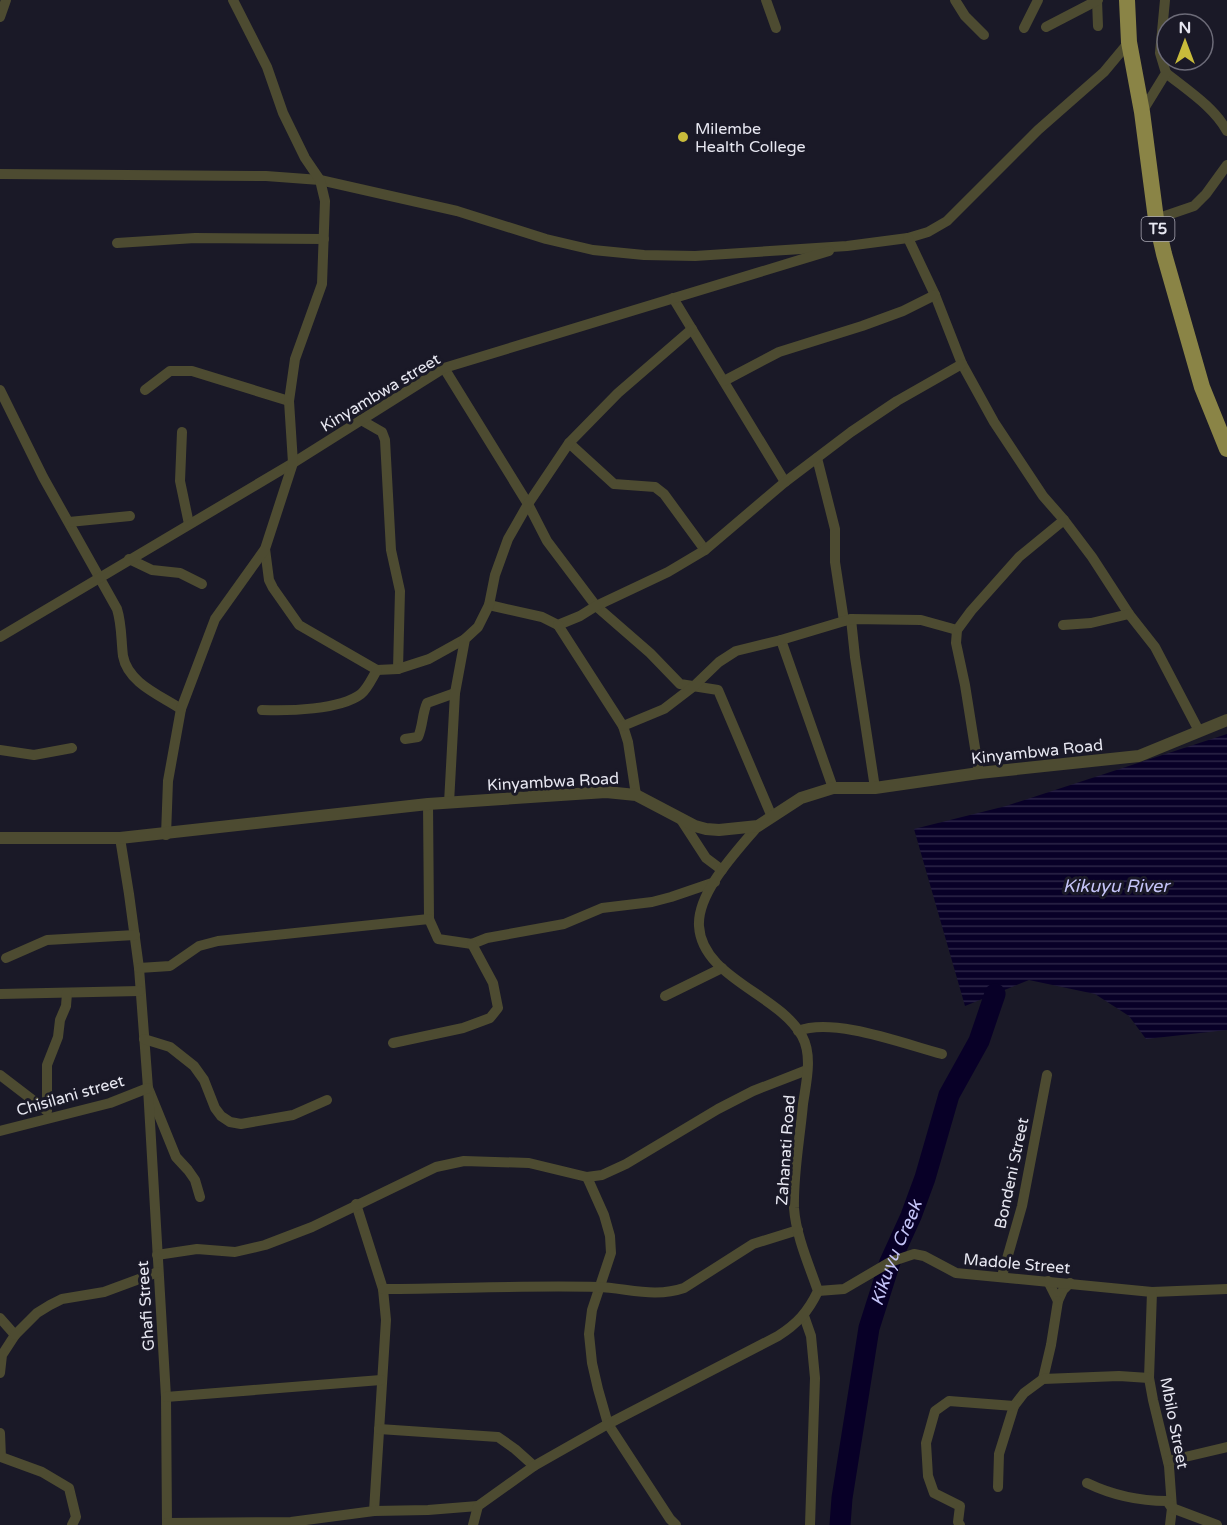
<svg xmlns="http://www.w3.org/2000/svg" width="1227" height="1525" font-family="'Varela Round',sans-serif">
	<defs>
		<pattern id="water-rules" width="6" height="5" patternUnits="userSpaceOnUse" patternTransform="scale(1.5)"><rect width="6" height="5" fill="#080027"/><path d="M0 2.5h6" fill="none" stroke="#2c2547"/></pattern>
	</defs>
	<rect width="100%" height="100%" fill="#1a1927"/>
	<polygon fill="url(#water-rules)" points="1227,734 1227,1030 1146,1039 1129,1016 1095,994 1029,980 965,1006 914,829 1006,806"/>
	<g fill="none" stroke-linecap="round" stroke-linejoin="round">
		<path stroke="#080027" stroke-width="21" id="s1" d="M840,1525L842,1498L869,1328L890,1262L911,1216L925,1178L949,1095L979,1041L995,994"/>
		<g stroke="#4d4b31" stroke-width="10">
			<polyline points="766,0 776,28"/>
			<polyline points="955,0 965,16 984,35"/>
			<polyline points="1097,0 1098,26"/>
			<polyline points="0,17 6,0"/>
			<polyline points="1046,27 1098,0"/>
			<polyline points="1024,28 1038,0"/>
			<path d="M1166,73C1187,90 1214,107 1227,131"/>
			<polyline points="1142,112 1166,73 1160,53 1165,0"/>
			<polyline points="0,174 266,176 320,180 457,211 546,239 593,250 644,255 695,256 847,246 908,238 928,232 947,221 1038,130 1104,72 1129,42"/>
			<polyline points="1156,219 1194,206 1206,194 1227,165"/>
			<polyline points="908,238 935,295 962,364 994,422 1043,496 1064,520 1092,557 1129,614 1155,647 1199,731"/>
			<polyline points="117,243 195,238 324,239"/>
			<polyline points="673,298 785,482"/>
			<polyline points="444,368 528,504 547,541 596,606 650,653 680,684 718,690 772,817"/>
			<polyline points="724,381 779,352 862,326 903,311 935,295"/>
			<path d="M0,390L43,477L117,609C122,625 121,640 123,656C128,683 160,695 181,709"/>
			<polyline points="145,390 170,371 192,371 289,401"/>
			<polyline points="361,420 382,432 385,440 391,550 400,591 398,669"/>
			<polyline points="182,432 180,481 189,524"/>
			<polyline points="569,443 614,484 655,487 664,494 705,550"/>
			<polyline points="817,458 835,529 835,562 844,621"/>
			<polyline points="69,522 130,516"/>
			<polyline points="265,549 269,580 273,588 299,625 377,670 398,669 429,659 465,639"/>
			<polyline points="129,559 152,570 180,573 202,584"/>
			<polyline points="489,605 542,617 558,625 580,616 596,606 668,572 705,550 785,482 851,432 897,401 962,364"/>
			<polyline points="851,619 855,657 875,788"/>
			<polyline points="558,625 623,726 628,742 636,795"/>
			<polyline points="1063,625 1091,623 1129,614"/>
			<polyline points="0,637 293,463 444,368 829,251"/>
			<polyline points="781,640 833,788"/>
			<path d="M262,710C288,711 340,710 361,694C368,688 372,678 377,670"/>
			<polyline points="623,726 664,709 694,686 719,662 736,651 781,640 851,619 921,620 957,630"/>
			<path d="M405,739L418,737C423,726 422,714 427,703L455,693"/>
			<polyline points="0,750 34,755 72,748"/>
			<polyline points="979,773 965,685 956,643 957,630 971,611 1019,557 1064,520"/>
			<polyline points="449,803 455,693 465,639 478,627 489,605 495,575 508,539 528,504 569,443 618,393 692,329"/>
			<polyline points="428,804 429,919"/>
			<polyline points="680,818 706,858 722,870"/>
			<polyline points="166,835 168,781 181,709 215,619 265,549 293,463 289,401 295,359 322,284 325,201 320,180 305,158 283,113 267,67 233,0"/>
			<polyline points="120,838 129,894 139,968 148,1088 176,1157 188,1170 195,1180 200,1197"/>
			<polyline points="6,958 47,940 135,935"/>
			<polyline points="139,968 170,966 199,946 218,941 429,919 438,939 472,944 487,938 564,924 602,908 652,902 671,897 715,882"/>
			<polyline points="0,994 140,991"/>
			<polyline points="665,996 722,968"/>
			<path d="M798,1031C834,1017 904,1044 942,1054"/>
			<polyline points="144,1039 170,1047 194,1066 204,1080 215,1108 221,1116 230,1122 241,1124 293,1115 327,1100"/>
			<polyline points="393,1043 463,1028 490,1018 498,1008 493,983 472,944"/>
			<polyline points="0,1075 47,1111 47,1065 58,1037 60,1020 66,1006 67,993"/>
			<polyline points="148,1088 166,1397 167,1525"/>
			<polyline points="0,1131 110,1103 148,1088"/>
			<polyline points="587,1177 604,1215 610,1236 611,1253 592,1310 589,1334 592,1363 598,1389 608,1424 670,1519 676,1525"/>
			<polyline points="356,1204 383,1289 386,1320 374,1511"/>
			<polyline points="157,1255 197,1249 235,1252 265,1245 312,1227 436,1167 464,1161 529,1163 587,1177 602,1175 626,1164 718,1109 753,1091 807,1070"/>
			<polyline points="1002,1276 1022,1206 1047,1075"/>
			<polyline points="1048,1281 1058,1301 1063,1290 1070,1283"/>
			<path d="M383,1289C454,1289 527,1285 598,1287C627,1288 655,1298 684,1288L753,1244L798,1230"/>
			<polyline points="818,1291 844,1289 890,1262 914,1254 924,1256 956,1273 1152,1292 1227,1289"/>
			<polyline points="1152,1292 1149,1378 1153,1400 1169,1466 1172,1508 1170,1525"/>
			<polyline points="804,1316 811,1336 815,1378 810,1525"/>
			<polyline points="0,1318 15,1335 2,1355 0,1373"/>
			<polyline points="15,1335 37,1313 50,1305 62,1299 104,1292 158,1272"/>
			<polyline points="1043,1379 1051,1345 1058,1301"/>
			<polyline points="166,1397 381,1380"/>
			<polyline points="379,1429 498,1437 515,1449 534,1466"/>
			<polyline points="0,1433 1,1457 42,1472 69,1488 76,1517 72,1525"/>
			<polyline points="1168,1461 1227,1447"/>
			<path d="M1087,1483C1112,1495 1139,1501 1167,1501L1172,1508L1217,1525"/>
			<polyline points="998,1487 999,1454 1014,1406 1024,1393 1043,1379 1119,1376 1149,1378"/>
			<polyline points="167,1523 291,1522 374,1511 428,1510 478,1506"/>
			<path d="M473,1525L478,1506L534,1466L608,1424L778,1336C797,1324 808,1312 818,1291C809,1265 796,1236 794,1208C793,1174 800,1138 803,1104C806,1083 813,1056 802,1036C779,994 702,978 699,926C697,892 738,850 758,826"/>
			<polyline points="960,1525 958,1522 960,1506 934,1493 928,1476 926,1443 935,1411 949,1401 1014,1406"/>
		</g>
		<polyline stroke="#4d4b31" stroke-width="12" points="0,838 120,838 428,804 606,792 636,795 695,826 706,829 719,830 758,826 801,798 833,788 875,788 979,773 1139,756 1227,720"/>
		<polyline stroke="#8a8446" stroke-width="16" points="1127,0 1129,42 1142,112 1156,219 1164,254 1202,387 1227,449"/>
	</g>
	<circle fill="#c8bb3b" stroke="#1a1927" stroke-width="2" cx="683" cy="137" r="6"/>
	<g text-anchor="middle" stroke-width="6" stroke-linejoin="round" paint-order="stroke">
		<rect fill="#1a1927" stroke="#aaa9b4" stroke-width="1.5" x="1141.5" y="217" width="33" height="24" rx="4.5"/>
		<g font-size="15" font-weight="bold" fill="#e7e7f1">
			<text x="1158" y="234">T5</text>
		</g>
		<g font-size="16" fill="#e7e7f1" stroke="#1a1927" text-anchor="start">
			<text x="695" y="134">Milembe<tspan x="695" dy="18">Health College</tspan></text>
		</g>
		<g font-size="16" fill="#e7e7f1" stroke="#1a1927">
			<text transform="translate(380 392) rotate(-31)" y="6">Kinyambwa street</text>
			<text transform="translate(1037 751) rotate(-6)" y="6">Kinyambwa Road</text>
			<text transform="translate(553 781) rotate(-3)" y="6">Kinyambwa Road</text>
			<text transform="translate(70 1095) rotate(-16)" y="6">Chisilani street</text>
			<text transform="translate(785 1150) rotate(-86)" y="6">Zahanati Road</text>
			<text transform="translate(1011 1173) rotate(-78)" y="6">Bondeni Street</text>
			<text transform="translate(1017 1263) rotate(5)" y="6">Madole Street</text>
			<text transform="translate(145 1306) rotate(-94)" y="6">Ghafi Street</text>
			<text transform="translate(1175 1423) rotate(79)" y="6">Mbilo Street</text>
		</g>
		<g font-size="18" font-style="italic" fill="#c5c4f8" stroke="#1a1927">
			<text x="1116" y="892">Kikuyu River</text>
			<text dy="6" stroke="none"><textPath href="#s1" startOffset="279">Kikuyu Creek</textPath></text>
		</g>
	</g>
	<g transform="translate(1185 42)"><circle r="28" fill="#1a1927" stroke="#6c6b78" stroke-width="1.5"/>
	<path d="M0-4.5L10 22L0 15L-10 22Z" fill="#c8bb3b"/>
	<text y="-9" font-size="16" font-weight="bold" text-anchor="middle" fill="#e7e7f1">N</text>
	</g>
</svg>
